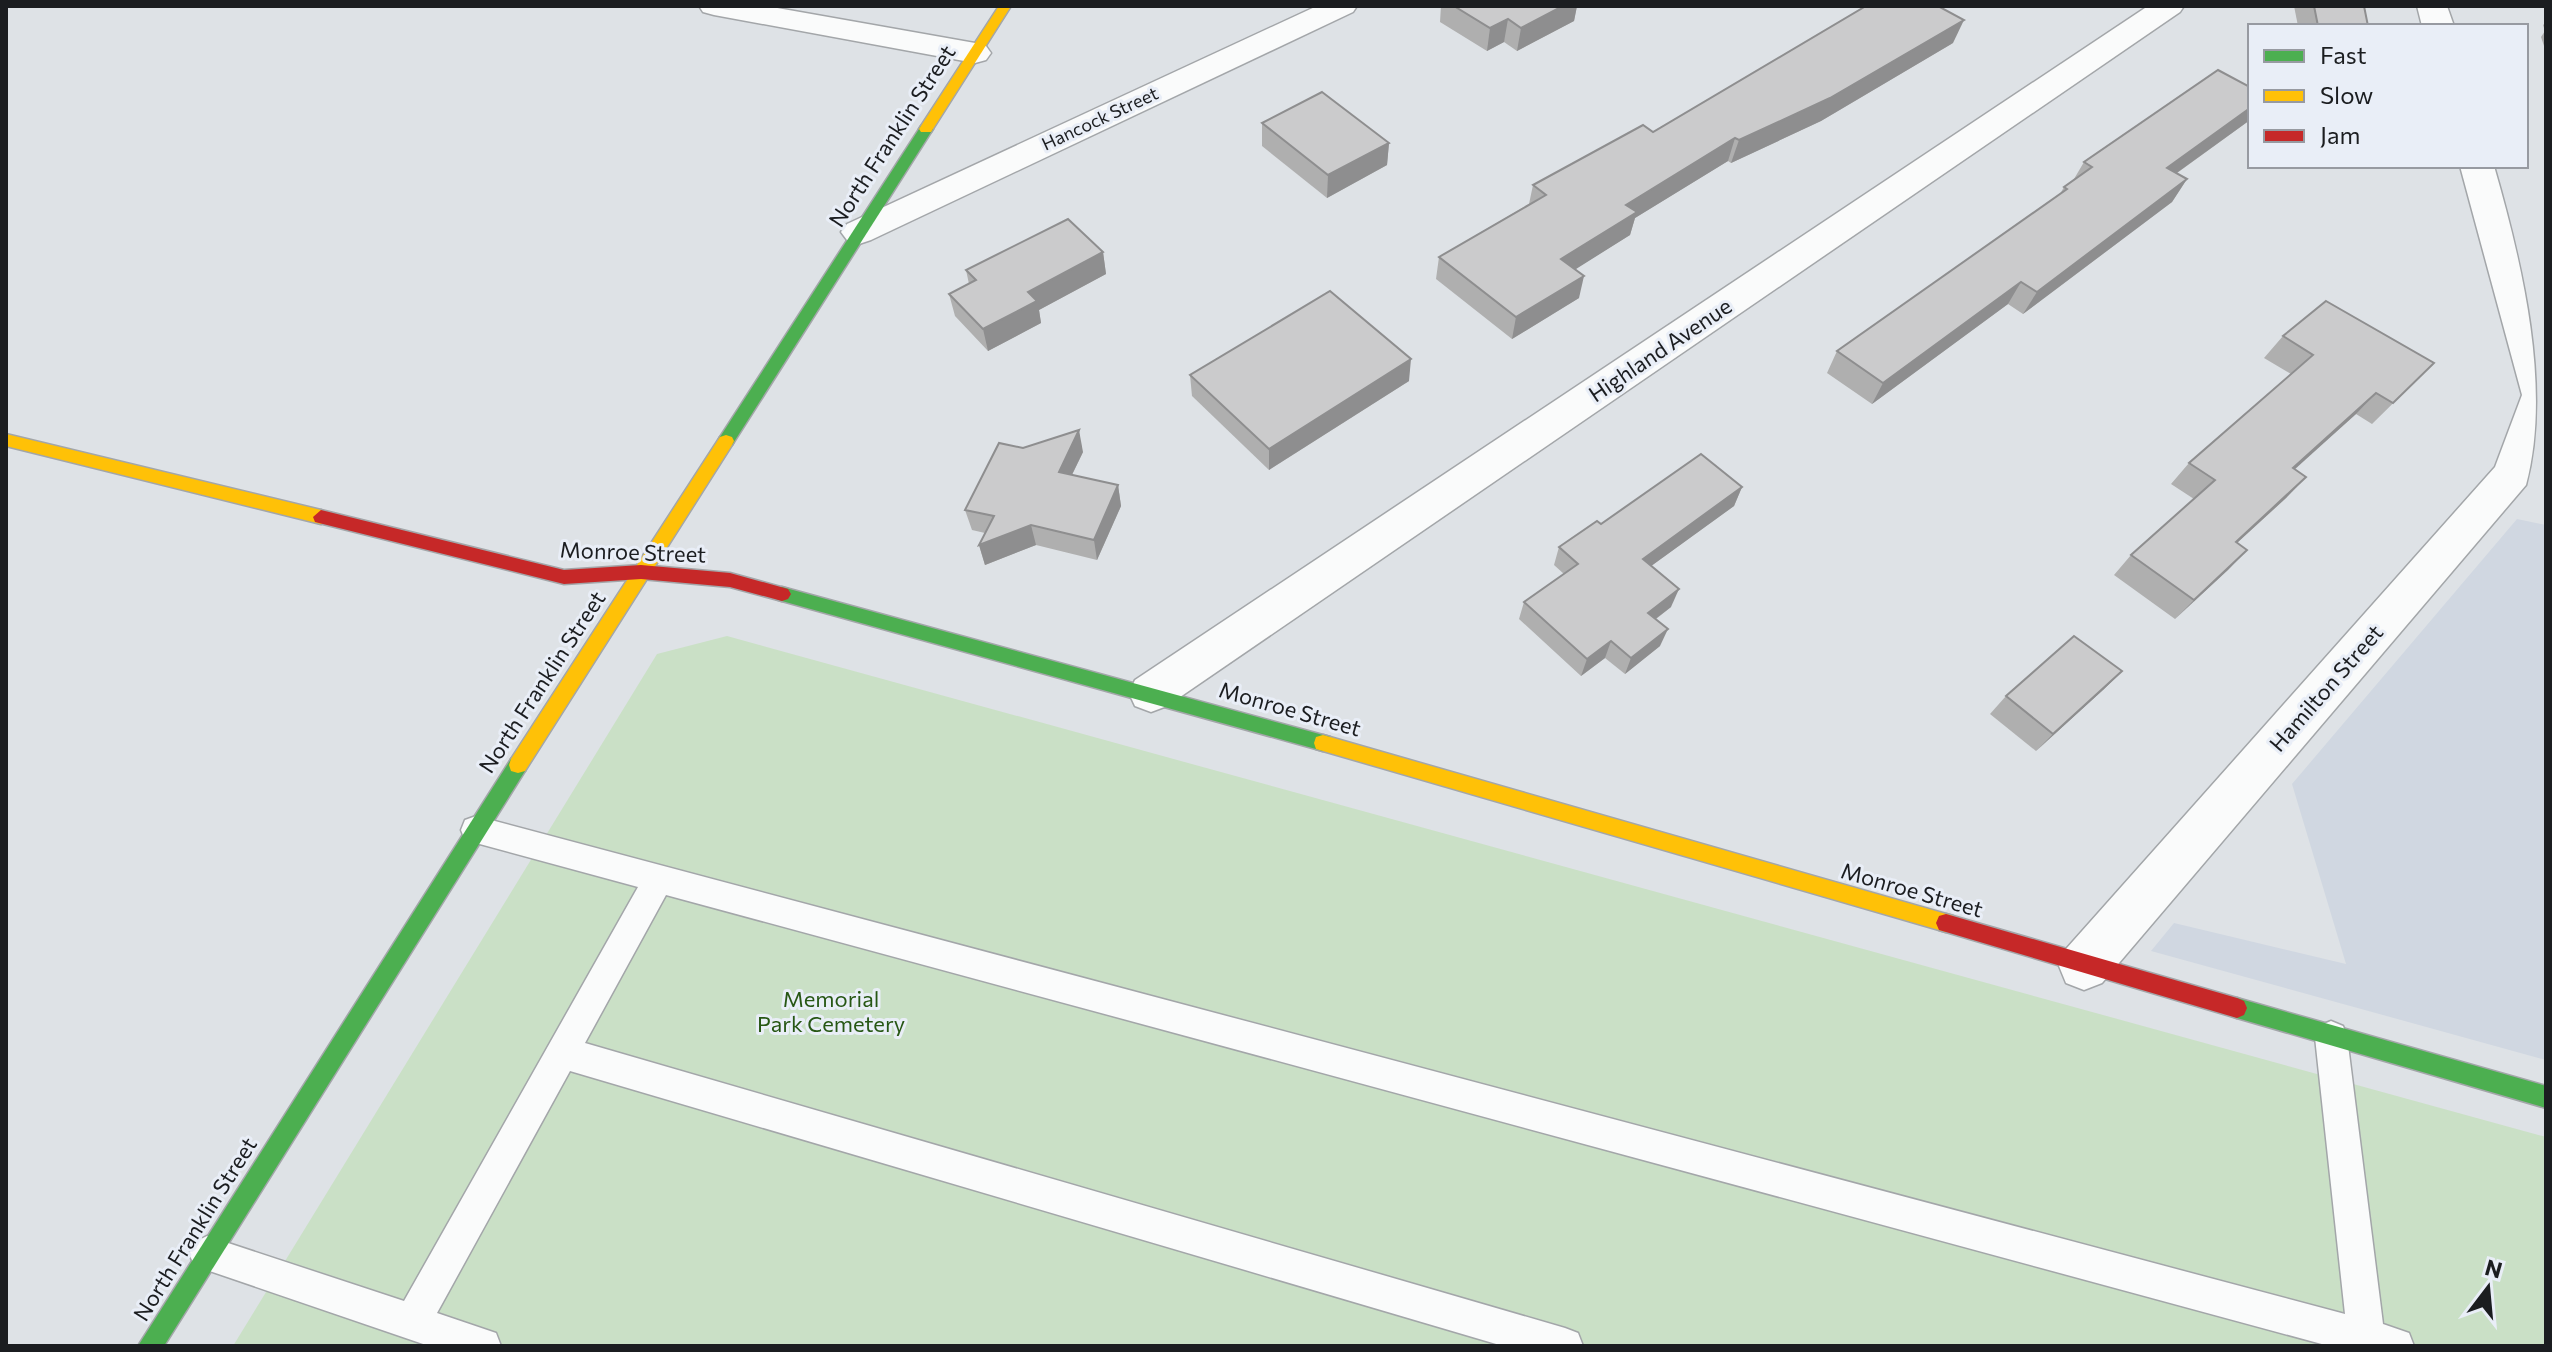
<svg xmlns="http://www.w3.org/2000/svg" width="2552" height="1352" font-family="Commissioner,sans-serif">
	<rect width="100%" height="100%" fill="#dee2e6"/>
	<polygon fill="#d0d7e1" points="2517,519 2546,525 2546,1060 2151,951 2174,923 2346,964 2292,784"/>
	<polygon fill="#cae0c6" points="727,636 2546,1137 2546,1346 233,1346 657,654"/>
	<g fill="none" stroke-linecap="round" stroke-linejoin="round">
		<g stroke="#a3a6a9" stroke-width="3">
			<polygon id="lane" points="476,816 2345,1314 2315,1037 2319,1026 2331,1021 2343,1026 2347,1037 2383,1324 2409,1333 2414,1346 2329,1346 666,895 585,1043 1565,1328 1578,1333 1583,1346 1503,1346 570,1071 437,1313 496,1333 501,1346 429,1346 195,1266 189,1254 195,1242 207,1236 404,1301 638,887 465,840 461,830 465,820"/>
		</g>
		<g stroke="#a3a6a9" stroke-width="3">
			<g id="street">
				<polygon points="699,6 766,6 975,43 986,46 991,53 986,60 975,63 714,15 703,12"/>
				<polygon points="1317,6 1357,6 1353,12 871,240 859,244 847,240 841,232 847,224"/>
				<polygon points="2148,6 2184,6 2180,12 1167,706 1151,712 1135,706 1129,693 1135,680"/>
				<polygon points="2417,6 2447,6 2454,26 2422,26"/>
				<path d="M2460,166H2494C2522,263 2552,388 2526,485L2102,983L2084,990L2066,983L2059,966L2066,949L2495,467L2522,395Z"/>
			</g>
		</g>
		<g stroke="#a3a6a9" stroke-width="3">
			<g id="fast">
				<polygon points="926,125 933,129 732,445 720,445 718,441 720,437 921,126"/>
				<polygon points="782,587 1323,735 1330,737 1332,743 1330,749 1323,751 782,601 776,599 773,594 776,589"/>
				<polygon points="518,757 525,759 527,765 525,771 164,1346 138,1346 511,759"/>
				<polygon points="2237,998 2546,1086 2546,1108 2237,1018 2230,1015 2227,1008 2230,1001"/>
			</g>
		</g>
		<g stroke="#a3a6a9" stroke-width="3">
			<g id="slow">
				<polygon points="999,6 1011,6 931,132 921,132 919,129"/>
				<polygon points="6,434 321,510 329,517 321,524 6,446"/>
				<polygon points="726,435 732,437 734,441 732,445 525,771 518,773 511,771 509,765 511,759 720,437"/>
				<polygon points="1323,735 1946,914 1953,916 1956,923 1953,930 1946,932 1323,751 1316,749 1314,743 1316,737"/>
			</g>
		</g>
		<g stroke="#a3a6a9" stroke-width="3">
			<g id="jam">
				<polygon points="321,510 564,570 641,565 730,573 788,589 791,594 788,599 782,601 730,587 641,579 564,584 315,522 313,517"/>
				<polygon points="1946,914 2237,998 2244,1001 2247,1008 2244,1015 2237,1018 1946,932 1939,930 1936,923 1939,916"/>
			</g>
		</g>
		<use href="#lane" fill="#fafbfb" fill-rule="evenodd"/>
		<use href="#street" fill="#fafbfb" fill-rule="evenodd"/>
		<use href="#fast" fill="#4caf50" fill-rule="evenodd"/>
		<use href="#slow" fill="#ffc107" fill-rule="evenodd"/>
		<use href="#jam" fill="#c62828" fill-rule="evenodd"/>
	</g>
	<g fill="#afafaf">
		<polygon points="1441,6 1577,6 1574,21 1517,51 1504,42 1487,51 1440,22"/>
		<polygon points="2294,6 2364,6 2368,26 2298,26"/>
		<polygon points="2546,22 2546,52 2541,37 2545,31 2543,25"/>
		<polygon points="1953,43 1821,121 1731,163 1728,161 1635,218 1630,235 1575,269 1579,298 1512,339 1436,279 1439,257 1529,204 1533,185 1653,132"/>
		<polygon points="2250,87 2250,120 2177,173 2187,179 2172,202 2023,314 2008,304 1872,404 1827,373 1837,351 2060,194 2064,187 2074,179 2084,162"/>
		<polygon points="1262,123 1389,143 1387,165 1327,198 1262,146"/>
		<polygon points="1103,252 1106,274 1039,310 1041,323 988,351 955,316 949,294 969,284 966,270"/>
		<polygon points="2283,336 2434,363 2372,424 2356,414 2294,469 2306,477 2286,498 2237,543 2247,550 2175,619 2114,575 2131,555 2194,499 2171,484 2189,463 2291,374 2264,358"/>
		<polygon points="1190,375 1409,381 1269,470 1192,396"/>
		<polygon points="1023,448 1083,452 1072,475 1118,485 1121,506 1097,560 1036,545 985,565 979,545 985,533 972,530 965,510"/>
		<polygon points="1742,487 1734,506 1651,566 1671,607 1656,619 1660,646 1625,674 1605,658 1581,676 1519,619 1524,602 1564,574 1554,565 1559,547 1601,524"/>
		<polygon points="2122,671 2104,689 2036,751 1990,714 2006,696"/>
	</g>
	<g fill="#8e8e8f">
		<polygon points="1563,6 1577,6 1574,21 1517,51 1521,28"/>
		<polygon points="1508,19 1504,42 1487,51 1490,28"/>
		<polygon points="1964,20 1953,43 1821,121 1731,163 1739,140"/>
		<polygon points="2250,108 2250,120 2153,190 2167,168"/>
		<polygon points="1735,138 1728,161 1635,218 1630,235 1557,281 1561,259 1626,205"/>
		<polygon points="1389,143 1387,165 1327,198 1328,175"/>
		<polygon points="2187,179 2172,202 2023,314 2037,292"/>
		<polygon points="1103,252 1106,274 1039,310 1041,323 988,351 983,329 1028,292"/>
		<polygon points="1584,276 1579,298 1512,339 1516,317"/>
		<polygon points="2021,282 2008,304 1872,404 1883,383"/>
		<polygon points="1411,359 1409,381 1269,470 1269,449"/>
		<polygon points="2376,393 2356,414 2273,489 2293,468"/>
		<polygon points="1079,430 1083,452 1063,493 1059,472"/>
		<polygon points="2306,477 2286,498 2216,562 2236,542"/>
		<polygon points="1118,485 1121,506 1097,560 1094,540"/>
		<polygon points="1742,487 1734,506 1636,577 1643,559"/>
		<polygon points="1031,525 1036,545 985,565 979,545"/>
		<polygon points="2247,550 2228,570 2175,619 2194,600"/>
		<polygon points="1679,589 1671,607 1641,630 1648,613"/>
		<polygon points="1668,629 1660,646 1625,674 1631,658"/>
		<polygon points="1611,641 1605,658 1581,676 1587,659"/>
		<polygon points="2122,671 2104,689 2036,751 2053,734"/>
	</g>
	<g fill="#cbcbcc" stroke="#8e8e8f" stroke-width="2">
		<polygon points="1454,6 1563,6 1521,28 1508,19 1490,28"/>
		<polygon points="1866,6 1938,6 1964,20 1830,98 1739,140 1735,138 1626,205 1637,212 1561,259 1584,276 1516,317 1439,257 1546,195 1533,185 1643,125 1653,132"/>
		<polygon points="2314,6 2364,6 2368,26 2318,26"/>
		<polygon points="2218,70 2250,87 2250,108 2167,168 2187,179 2037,292 2021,282 1883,383 1837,351 2067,189 2064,187 2092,167 2084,162"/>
		<polygon points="1322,92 1389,143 1328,175 1262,123"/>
		<polygon points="1068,219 1103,252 1028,292 1037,301 983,329 949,294 976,280 966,270"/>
		<polygon points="1330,291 1411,359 1269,449 1190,375"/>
		<polygon points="2326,301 2434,363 2393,403 2376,393 2293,468 2306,477 2236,542 2247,550 2194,600 2131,555 2215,480 2189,463 2313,355 2283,336"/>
		<polygon points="1079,430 1059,472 1118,485 1094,540 1031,525 979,545 994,516 965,510 999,443 1023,448"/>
		<polygon points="1701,454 1742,487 1643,559 1679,589 1648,613 1668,629 1631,658 1611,641 1587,659 1524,602 1578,564 1559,547 1597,521 1601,524"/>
		<polygon points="2074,636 2122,671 2053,734 2006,696"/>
	</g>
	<g text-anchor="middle" stroke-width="6" stroke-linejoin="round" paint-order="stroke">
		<g font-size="18" fill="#1b1d20" stroke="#e9eef7">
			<text transform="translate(1100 119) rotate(-25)" y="6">Hancock Street</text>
		</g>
		<g font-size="22" fill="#1b1d20" stroke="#e9eef7">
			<text transform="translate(892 136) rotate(-57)" y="8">North Franklin Street</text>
			<text transform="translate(1660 350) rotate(-34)" y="8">Highland Avenue</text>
			<text transform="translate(633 552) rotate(2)" y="8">Monroe Street</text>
			<text transform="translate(542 682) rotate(-57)" y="8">North Franklin Street</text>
			<text transform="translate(2326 688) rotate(-49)" y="8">Hamilton Street</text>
			<text transform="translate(1290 709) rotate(16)" y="8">Monroe Street</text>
			<text transform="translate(1912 890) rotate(16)" y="8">Monroe Street</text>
			<text transform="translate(195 1229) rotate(-58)" y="8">North Franklin Street</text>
		</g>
		<g font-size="22" fill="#275714" stroke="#e9eef7">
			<text x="831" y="1007">Memorial<tspan x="831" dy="25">Park Cemetery</tspan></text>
		</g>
	</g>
	<rect width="2552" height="1352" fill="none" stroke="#1b1d20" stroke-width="16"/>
	<rect x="2248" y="24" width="280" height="144" fill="#e9eef7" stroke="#979aa1" stroke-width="2"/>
	<rect x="2264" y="50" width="40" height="12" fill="#4caf50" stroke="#979aa1" stroke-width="2"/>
	<text x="2320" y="64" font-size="24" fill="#1b1d20">Fast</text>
	<rect x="2264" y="90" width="40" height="12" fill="#ffc107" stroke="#979aa1" stroke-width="2"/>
	<text x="2320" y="104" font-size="24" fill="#1b1d20">Slow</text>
	<rect x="2264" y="130" width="40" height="12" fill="#c62828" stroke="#979aa1" stroke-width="2"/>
	<text x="2320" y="144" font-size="24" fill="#1b1d20">Jam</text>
	<g transform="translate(2488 1288) rotate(16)" stroke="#e9eef7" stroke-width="6" paint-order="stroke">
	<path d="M0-6L14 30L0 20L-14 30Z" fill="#1b1d20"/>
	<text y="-12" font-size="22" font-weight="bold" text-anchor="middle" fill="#1b1d20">N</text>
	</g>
</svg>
